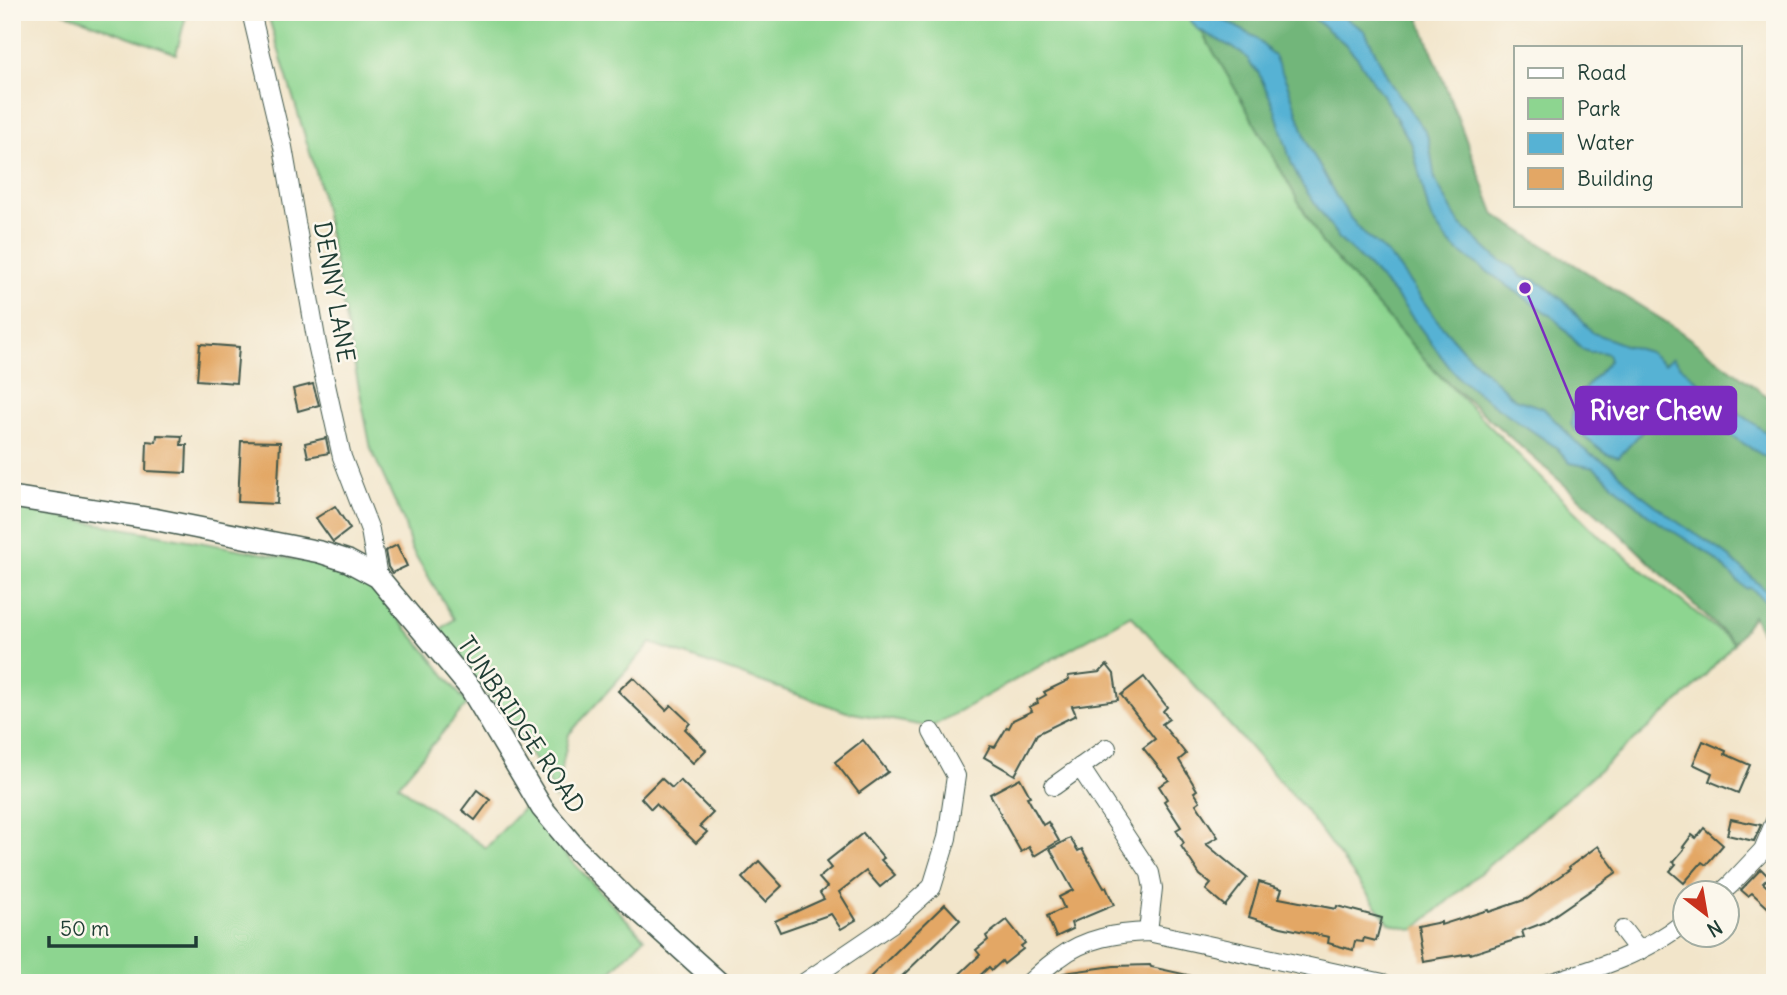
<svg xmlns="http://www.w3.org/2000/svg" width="1787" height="995" font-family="Delius,sans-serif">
	<rect width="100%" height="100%" fill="#fbf7ec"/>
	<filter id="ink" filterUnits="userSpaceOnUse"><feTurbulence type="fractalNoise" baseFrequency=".0143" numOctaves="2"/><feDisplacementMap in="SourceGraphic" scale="14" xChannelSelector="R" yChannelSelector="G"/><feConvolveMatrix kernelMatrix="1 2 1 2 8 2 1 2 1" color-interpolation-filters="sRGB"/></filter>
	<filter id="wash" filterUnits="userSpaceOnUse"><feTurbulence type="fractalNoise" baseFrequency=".00686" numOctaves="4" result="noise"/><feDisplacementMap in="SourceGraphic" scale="28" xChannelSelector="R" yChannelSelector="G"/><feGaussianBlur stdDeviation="1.57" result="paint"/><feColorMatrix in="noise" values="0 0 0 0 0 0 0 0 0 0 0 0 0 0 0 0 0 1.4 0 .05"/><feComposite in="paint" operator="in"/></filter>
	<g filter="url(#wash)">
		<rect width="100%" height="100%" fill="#f2e5ca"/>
		<g fill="#8dd590" stroke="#568962" stroke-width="2">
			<polygon points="62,12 187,12 176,54"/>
			<polygon points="267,12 1190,12 1228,76 1322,243 1436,372 1595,532 1734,643 1692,690 1414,930 1389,923 1303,807 1131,615 931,727 847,712 651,643 569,734 555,798 549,782 512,726 436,633 454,619 411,548 404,522 371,449 318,179"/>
			<polygon points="12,508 342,568 378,595 430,656 467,704 398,785 486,848 526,805 551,839 644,938 600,983 12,983"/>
		</g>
		<polygon fill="#72b67a" stroke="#487a57" stroke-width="2" points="1190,12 1417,12 1495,215 1674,327 1775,402 1775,659 1753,616 1734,643 1618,532 1436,372 1322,243 1228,76"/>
		<g fill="#56b2d4" stroke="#3a7884" stroke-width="2">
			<polygon points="1190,12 1216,12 1222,19 1255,37 1274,56 1287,83 1309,147 1336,196 1351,219 1366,236 1379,246 1394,261 1437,320 1462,349 1509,394 1515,399 1543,408 1581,447 1590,454 1611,465 1638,492 1679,523 1726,554 1773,597 1775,600 1775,621 1767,603 1750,587 1747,589 1742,585 1709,554 1652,518 1594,468 1570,463 1557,448 1494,405 1461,380 1450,368 1397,297 1371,269 1340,240 1302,185 1292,165 1273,104 1258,72 1251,65 1248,59 1241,52 1197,29 1191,21"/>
			<path d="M1306,12H1336L1365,31L1391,84L1426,132L1429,141L1435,180L1459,223L1495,257L1515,269L1522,277L1535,280L1545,286L1564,301L1593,333L1625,345L1649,352L1664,364L1672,358C1703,389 1740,413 1775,439V463L1725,432L1677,408L1662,414L1649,415L1641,433L1619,457L1606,454L1575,430L1571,424L1574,401L1610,360L1608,354L1601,352H1589L1582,349L1555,319L1458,251L1448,242L1432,220L1429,213L1412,145L1386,101L1357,57L1344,43Z"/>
		</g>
		<g id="blocks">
			<g fill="#e3a765">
				<polygon points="200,344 239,347 236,383 197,380"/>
				<polygon points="313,384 319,405 298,411 293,389"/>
				<polygon points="157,435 182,436 181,445 187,445 186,473 146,471 147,441 156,442"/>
				<polygon points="326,438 329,453 308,457 305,443"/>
				<polygon points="241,441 280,442 277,504 238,502"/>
				<polygon points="335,506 350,529 333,542 316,518"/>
				<polygon points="397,545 407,566 392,573 388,567 385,551"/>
				<polygon points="1107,665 1114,674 1118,700 1072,706 1076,715 1037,734 1015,775 984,757 990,746 995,747 1007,727 1009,728 1013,720 1032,711 1029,707 1038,703 1037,700 1046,695 1044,692 1069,680 1068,676 1100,672"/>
				<polygon points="633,677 666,710 671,705 690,723 685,729 706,750 693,763 618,691"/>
				<polygon points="1144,677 1167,707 1163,711 1169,719 1162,724 1186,754 1179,760 1197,790 1194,792 1200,801 1196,804 1218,837 1206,844 1247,878 1225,906 1206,890 1211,884 1200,875 1181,846 1184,843 1176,830 1181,827 1164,801 1167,799 1159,786 1169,780 1143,748 1155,739 1121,695"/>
				<polygon points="863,740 888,772 859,793 835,762"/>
				<polygon points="1703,741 1726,751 1725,754 1750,765 1738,793 1709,781 1712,773 1693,764"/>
				<polygon points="661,778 672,788 680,780 713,813 700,826 707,832 696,843 656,804 651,809 641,798"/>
				<polygon points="1020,778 1030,796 1027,797 1043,825 1048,822 1059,841 1034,856 1029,847 1021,852 1000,815 1001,814 990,794"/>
				<polygon points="477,790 490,800 475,820 462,810"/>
				<polygon points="1731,819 1761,825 1754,841 1727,835"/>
				<polygon points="1704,828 1723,845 1706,865 1702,862 1684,883 1670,871 1676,864 1673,862 1685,848 1683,847 1692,835 1696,838"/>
				<polygon points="863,833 884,858 881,860 895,875 880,887 866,871 839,892 856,920 841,929 831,914 780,932 775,921 824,899 820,893 827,887 819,878 831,868 826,862"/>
				<polygon points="1070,838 1078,851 1082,849 1104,888 1106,887 1114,905 1071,923 1073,929 1056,937 1047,916 1064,908 1059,897 1073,890 1050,849"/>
				<polygon points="1598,846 1617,872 1543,923 1522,931 1524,937 1471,954 1471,953 1422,961 1416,927 1441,922 1441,925 1488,910 1489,912 1527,899 1570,869 1569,867"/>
				<polygon points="759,861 782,886 765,902 742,878"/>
				<polygon points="1761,869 1769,877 1763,883 1775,894 1775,914 1752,893 1748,896 1741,890"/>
				<polygon points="1259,882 1282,889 1279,898 1336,909 1337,906 1382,918 1376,941 1364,938 1363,942 1355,941 1353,950 1328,943 1329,937 1281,927 1249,917"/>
				<polygon points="945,904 960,920 895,983 864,983"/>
				<polygon points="1007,920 1025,943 1021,946 1023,949 1004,964 1002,961 992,970 989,967 972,983 950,983 980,955 976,950 988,940 986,936"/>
				<polygon points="1150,965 1151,967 1192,976 1192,983 1064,983 1063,973 1114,966"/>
			</g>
		</g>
	</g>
	<g filter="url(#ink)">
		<use href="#blocks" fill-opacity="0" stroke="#3f564a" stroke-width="2"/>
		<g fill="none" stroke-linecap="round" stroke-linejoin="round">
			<g stroke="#3f564a" stroke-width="20">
				<g id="minor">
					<polyline points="251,12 283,147 317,344 342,457 370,530 378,577"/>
					<polyline points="1080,767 1150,873 1153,888 1148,932"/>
					<polyline points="1054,786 1107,748"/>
					<polyline points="1720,894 1731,884 1763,850 1775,821"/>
					<polyline points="1623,930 1639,951"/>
					<polyline points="804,983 891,924 932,887 947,838 956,776 932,732"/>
					<path d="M1029,983C1039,974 1048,965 1059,958C1085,938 1117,933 1148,932L1383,983"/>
					<path d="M1549,983C1596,969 1647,953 1686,921"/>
				</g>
			</g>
			<g stroke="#3f564a" stroke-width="24">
				<polyline id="tertiary" points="12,497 153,519 320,552 348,561 378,577 471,689 542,808 577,850 625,898 719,983"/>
			</g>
			<use href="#minor" stroke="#fff" stroke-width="18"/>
			<use href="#tertiary" stroke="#fff" stroke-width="21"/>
		</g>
	</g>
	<g text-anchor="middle" stroke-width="5" stroke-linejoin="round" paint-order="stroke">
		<g font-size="24" fill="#1f3d34" stroke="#fbf7ec">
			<text transform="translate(334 292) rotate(80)" y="8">DENNY LANE</text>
			<text transform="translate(521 725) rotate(56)" y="8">TUNBRIDGE ROAD</text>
		</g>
	</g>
	<path fill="none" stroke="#7b2cbf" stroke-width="2.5" d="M1525 288L1576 411"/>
	<circle fill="#7b2cbf" stroke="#fbf7ec" stroke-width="2.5" cx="1525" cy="288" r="7"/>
	<rect fill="#7b2cbf" stroke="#7b2cbf" stroke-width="2.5" x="1576" y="387" width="160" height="47" rx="7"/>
	<g font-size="26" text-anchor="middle" font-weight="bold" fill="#fff">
		<text x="1656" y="420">River Chew</text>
	</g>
	<rect width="1787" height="995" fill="none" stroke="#fbf7ec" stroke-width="42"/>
	<rect x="1514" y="46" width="228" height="161" fill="#fbf7ec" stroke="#a3ada2" stroke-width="2"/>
	<rect x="1528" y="68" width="35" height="10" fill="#ffffff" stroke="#a3ada2" stroke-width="2"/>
	<text x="1577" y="80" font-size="21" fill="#1f3d34">Road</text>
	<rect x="1528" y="98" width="35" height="21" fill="#8dd590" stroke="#a3ada2" stroke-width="2"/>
	<text x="1577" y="116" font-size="21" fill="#1f3d34">Park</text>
	<rect x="1528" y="133" width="35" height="21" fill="#56b2d4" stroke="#a3ada2" stroke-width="2"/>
	<text x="1577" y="150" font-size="21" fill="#1f3d34">Water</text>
	<rect x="1528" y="168" width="35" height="21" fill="#e3a765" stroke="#a3ada2" stroke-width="2"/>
	<text x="1577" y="186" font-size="21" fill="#1f3d34">Building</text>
	<g transform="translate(1706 914) rotate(149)"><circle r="33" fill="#fbf7ec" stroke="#a3ada2" stroke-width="2"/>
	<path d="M0-5L12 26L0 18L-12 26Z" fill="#c8321e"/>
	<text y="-10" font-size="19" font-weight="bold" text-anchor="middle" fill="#1f3d34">N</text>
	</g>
	<path d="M49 936v10h147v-10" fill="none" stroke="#1f3d34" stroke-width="3.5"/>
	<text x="60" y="936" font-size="21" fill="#1f3d34" stroke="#fbf7ec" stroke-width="5" paint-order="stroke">50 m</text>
</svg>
